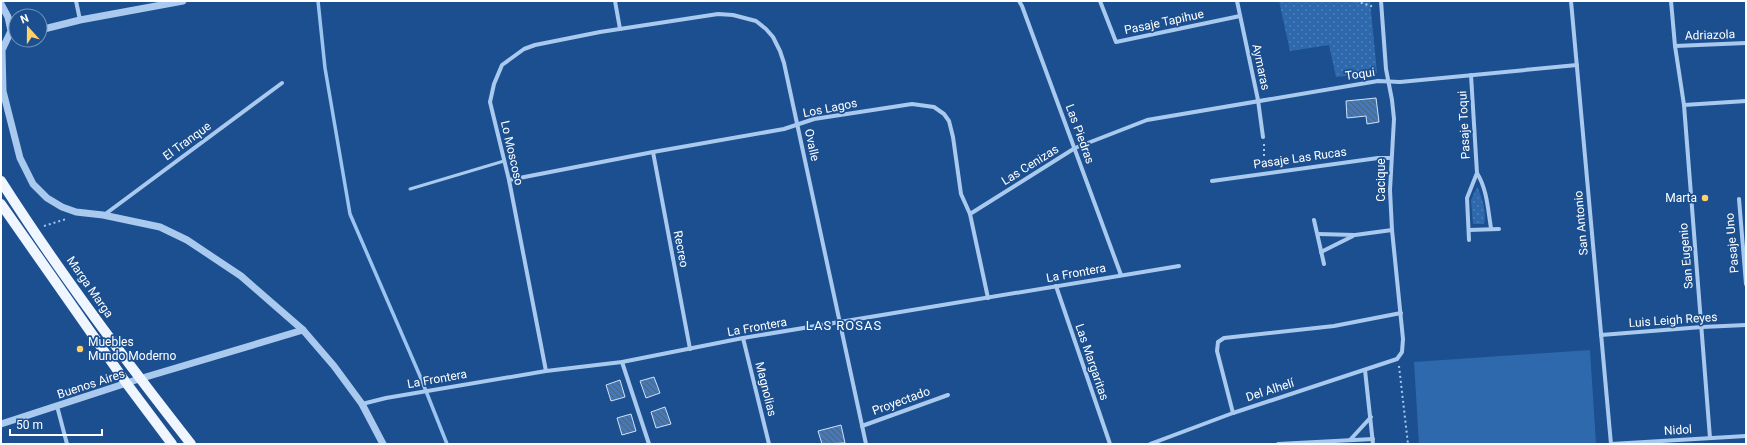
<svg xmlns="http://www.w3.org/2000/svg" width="1747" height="445" font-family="Roboto,sans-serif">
	<defs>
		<pattern id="grass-dots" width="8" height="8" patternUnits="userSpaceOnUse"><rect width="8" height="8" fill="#2e69ad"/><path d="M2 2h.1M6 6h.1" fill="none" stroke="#4d80b9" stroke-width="1.8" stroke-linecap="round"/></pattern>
		<pattern id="building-back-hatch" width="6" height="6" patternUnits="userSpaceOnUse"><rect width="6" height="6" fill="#4478b7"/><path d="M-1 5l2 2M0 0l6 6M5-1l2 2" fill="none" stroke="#486282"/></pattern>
	</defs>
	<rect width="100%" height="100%" fill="#1b4f8f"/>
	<g fill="url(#grass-dots)">
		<polygon points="1279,1 1370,1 1377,73 1336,77 1329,45 1290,51"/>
		<path d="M1477,187L1478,188C1482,199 1487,212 1484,224H1473L1471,200Z"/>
	</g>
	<polygon fill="#2e69ad" points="1590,350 1596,444 1419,444 1414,362"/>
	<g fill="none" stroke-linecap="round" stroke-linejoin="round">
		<polyline stroke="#9cc4f0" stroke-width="3.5" points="318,1 325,68 350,214 420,376 447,444"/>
	</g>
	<g fill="url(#building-back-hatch)" stroke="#cfe3fa">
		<polygon points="1376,98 1379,122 1367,124 1366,116 1347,118 1346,101"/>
		<polygon points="654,377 660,393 646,398 640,381"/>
		<polygon points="620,380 625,397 611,401 606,385"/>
		<polygon points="665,407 671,424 656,428 651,412"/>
		<polygon points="631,414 636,431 622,435 617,418"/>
		<polygon points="841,425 845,443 822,444 818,431"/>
	</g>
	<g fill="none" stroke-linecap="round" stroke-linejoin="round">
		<g stroke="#a9c9ee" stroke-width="2" stroke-dasharray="2 3" stroke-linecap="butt">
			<polyline points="1356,1 1374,7"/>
			<polyline points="1264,144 1264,166"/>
			<polyline points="44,226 66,219"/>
			<polyline points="1399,366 1408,444"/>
		</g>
		<polyline stroke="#a9c9ee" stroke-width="3" points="410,189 504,161"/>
		<g stroke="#a9c9ee" stroke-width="4">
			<polyline points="76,1 80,20"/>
			<polyline points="615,1 620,29"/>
			<polyline points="1019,1 1022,6 1121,275"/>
			<polyline points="1100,1 1116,42 1240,16"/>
			<polyline points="1237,1 1258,100 1263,137"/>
			<polyline points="1571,1 1611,444"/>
			<polyline points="1671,1 1675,46 1684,105 1710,438"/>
			<polyline points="1675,46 1746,43"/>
			<path d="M1471,75L1477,173C1487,189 1488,210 1491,228"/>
			<polyline points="1684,105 1746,101"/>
			<polyline points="653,152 690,349"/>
			<polyline points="509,180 653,152 784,129 814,119 912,104 934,107 944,114 949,121 953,137 961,194 970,214 988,298"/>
			<polyline points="1212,181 1378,158 1391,158"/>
			<polyline points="1739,199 1746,284"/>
			<polyline points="970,214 1075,148 1147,120 1378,81 1400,82 1577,65"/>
			<polyline points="104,215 282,83"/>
			<polyline points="1314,220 1324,264"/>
			<polyline points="1469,230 1499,229"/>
			<polyline points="1318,234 1355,235 1392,230"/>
			<polyline points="1469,240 1467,198 1477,173"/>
			<polyline points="1321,252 1353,236"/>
			<polyline points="1056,286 1110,444"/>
			<polyline points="1601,335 1702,327 1746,325"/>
			<polyline points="743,338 769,444"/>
			<polyline points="622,362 649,444"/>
			<polyline points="1365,370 1373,444"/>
			<polyline points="546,371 509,180 490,102 494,84 502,65 524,49 535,45 600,32 718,14 733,15 756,21 766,29 773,37 780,51 784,63 866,444"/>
			<polyline points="362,404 386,398 546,371 622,362 743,338 1179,266"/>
			<polyline points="57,406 67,444"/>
			<polyline points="1233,413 1217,351 1218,342 1224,338 1334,326 1401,313"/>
			<polyline points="862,426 948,395"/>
			<polyline points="1350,440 1371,417"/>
			<polyline points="1150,444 1233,413 1397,359 1402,352 1403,339 1392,230 1390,190 1394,119 1392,100 1386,69 1381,1"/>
			<polyline points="1278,444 1373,439"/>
			<polyline points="1611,444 1746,436"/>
		</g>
		<g stroke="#a9c9ee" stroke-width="7">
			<polyline points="1,4 8,17 11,31 2,50 3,91 20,158 33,184 47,198 62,207 76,212 103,215 160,227 187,240 241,276 303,330 334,366 362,404 383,444"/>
			<polyline points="40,30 80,20 183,1"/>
			<polyline points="1,424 139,379 303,330"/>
		</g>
		<g stroke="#f0f6ff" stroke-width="10">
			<path d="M1,181C59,272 124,359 191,444"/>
			<polyline points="1,204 127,384 172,444"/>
		</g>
	</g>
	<g fill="#ffd166" stroke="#1b4f8f" stroke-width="1.5">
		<circle cx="1705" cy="198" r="4"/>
		<circle cx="80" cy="349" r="4"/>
	</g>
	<g text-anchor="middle" stroke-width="3.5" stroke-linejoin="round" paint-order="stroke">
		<g font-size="12" fill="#fff" stroke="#1b4f8f">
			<text transform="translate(1164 22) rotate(-12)" y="4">Pasaje Tapihue</text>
			<text transform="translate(1710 35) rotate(-2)" y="4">Adriazola</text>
			<text transform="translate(1261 67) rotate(78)" y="4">Aymaras</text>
			<text transform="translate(1360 74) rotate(-8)" y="4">Toqui</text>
			<text transform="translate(830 108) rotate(-11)" y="4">Los Lagos</text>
			<text transform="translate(1464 125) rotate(-93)" y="4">Pasaje Toqui</text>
			<text transform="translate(1080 134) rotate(70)" y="4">Las Piedras</text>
			<text transform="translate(187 141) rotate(-36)" y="4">El Tranque</text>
			<text transform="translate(812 145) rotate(78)" y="4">Ovalle</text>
			<text transform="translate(512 153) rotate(77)" y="4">Lo Moscoso</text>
			<text transform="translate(1300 158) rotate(-8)" y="4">Pasaje Las Rucas</text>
			<text transform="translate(1030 165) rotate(-32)" y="4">Las Cenizas</text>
			<text transform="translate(1381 180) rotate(-90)" y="4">Cacique</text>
			<text transform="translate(1581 223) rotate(-95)" y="4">San Antonio</text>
			<text transform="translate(1732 243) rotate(-95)" y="4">Pasaje Uno</text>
			<text transform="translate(681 249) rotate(79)" y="4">Recreo</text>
			<text transform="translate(1686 256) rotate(-95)" y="4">San Eugenio</text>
			<text transform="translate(1076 273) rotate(-10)" y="4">La Frontera</text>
			<text transform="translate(90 287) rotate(55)" y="4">Marga Marga</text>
			<text transform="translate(1673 320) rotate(-4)" y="4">Luis Leigh Reyes</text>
			<text transform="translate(757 327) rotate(-10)" y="4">La Frontera</text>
			<text transform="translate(1092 362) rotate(71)" y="4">Las Margaritas</text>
			<text transform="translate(437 379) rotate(-10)" y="4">La Frontera</text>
			<text transform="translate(91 384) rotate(-18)" y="4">Buenos Aires</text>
			<text transform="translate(766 389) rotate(76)" y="4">Magnolias</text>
			<text transform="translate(1270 390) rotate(-18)" y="4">Del Alhelí</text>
			<text transform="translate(901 401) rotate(-20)" y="4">Proyectado</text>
			<text transform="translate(1678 430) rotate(-4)" y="4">Nidol</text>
		</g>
		<g font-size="12" fill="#fff" stroke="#1b4f8f" text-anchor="end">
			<text x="1697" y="202">Marta</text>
			<text x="88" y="346" text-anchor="start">Muebles<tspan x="88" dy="14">Mundo Moderno</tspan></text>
		</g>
		<g font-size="13" letter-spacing="1" fill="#fff" stroke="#1b4f8f">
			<text x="844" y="330">LAS ROSAS</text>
		</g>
	</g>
	<rect width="1747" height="445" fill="none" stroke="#ffffff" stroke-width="4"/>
	<g transform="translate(28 28) rotate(339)"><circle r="19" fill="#1b4f8f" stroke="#7695bc"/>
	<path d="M0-3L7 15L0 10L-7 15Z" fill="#ffd166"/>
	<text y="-6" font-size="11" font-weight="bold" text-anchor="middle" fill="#ffffff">N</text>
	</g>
	<path d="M10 429v6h92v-6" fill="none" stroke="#ffffff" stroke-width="2"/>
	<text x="16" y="429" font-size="12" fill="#ffffff" stroke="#1b4f8f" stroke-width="3" paint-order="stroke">50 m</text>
</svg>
